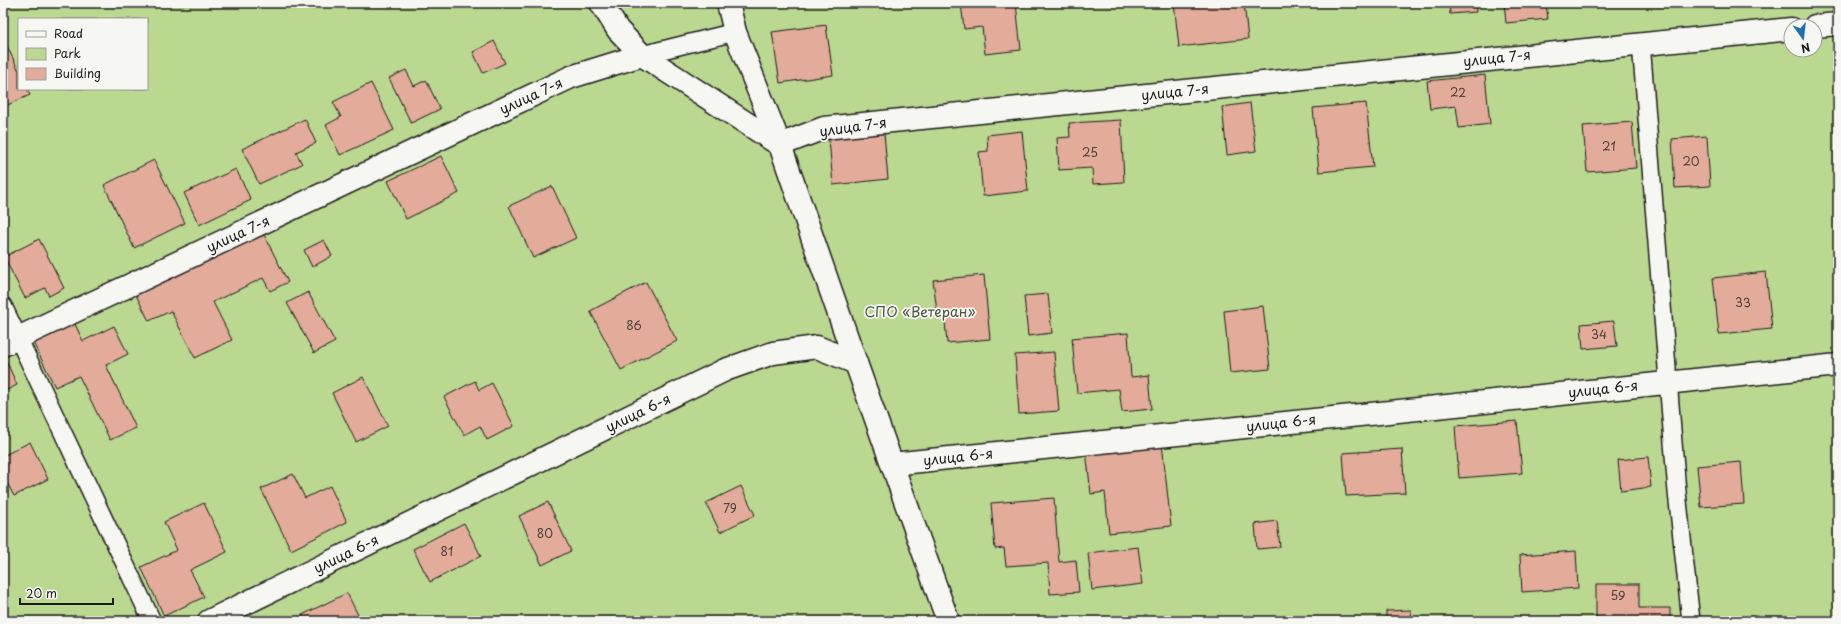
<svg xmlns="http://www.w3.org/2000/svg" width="1841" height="624" font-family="'Playpen Sans',sans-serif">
	<rect width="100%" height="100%" fill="#f6f6f2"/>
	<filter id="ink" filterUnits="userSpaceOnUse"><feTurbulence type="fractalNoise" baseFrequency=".025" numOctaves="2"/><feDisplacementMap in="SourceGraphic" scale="8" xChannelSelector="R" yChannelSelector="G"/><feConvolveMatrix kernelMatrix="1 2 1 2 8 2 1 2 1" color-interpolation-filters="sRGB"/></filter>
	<g filter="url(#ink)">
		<path fill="#bad890" stroke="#6b7a56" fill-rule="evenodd" d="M3,3H1838V621H3ZM19,19H147V89H19ZM1791,26H1815V50H1791Z"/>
		<g fill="#e2ab9a" stroke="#1c1c1c">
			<polygon points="961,3 1016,3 1021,50 985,54 982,27 964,29"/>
			<polygon points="1174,3 1244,3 1248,39 1179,47"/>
			<polygon points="1449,3 1475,3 1476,12 1450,14"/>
			<polygon points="1504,3 1546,3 1548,19 1506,23"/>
			<polygon points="826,25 833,75 780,83 772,32"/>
			<polygon points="3,40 4,40 19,71 19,89 27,89 30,95 3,107"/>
			<polygon points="494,41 505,63 483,73 473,52"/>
			<polygon points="406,70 414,86 426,80 440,109 411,123 389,78"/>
			<polygon points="1485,75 1490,124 1459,128 1456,106 1430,109 1427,81"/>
			<polygon points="371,83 394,130 340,155 326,125 341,117 333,102"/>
			<polygon points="1250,103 1256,151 1227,155 1222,107"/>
			<polygon points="1366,103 1373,167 1319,172 1313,108"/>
			<polygon points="305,119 316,143 296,152 302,164 259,184 242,149"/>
			<polygon points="1121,120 1124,182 1093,184 1092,168 1059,170 1057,138 1070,137 1069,123"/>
			<polygon points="1632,122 1636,168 1587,172 1583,126"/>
			<polygon points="1022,131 1028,191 983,196 979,152 988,151 987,135"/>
			<polygon points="884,133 888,179 833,185 829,139"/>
			<polygon points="1707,136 1710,186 1675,188 1672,139"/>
			<polygon points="441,156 459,193 406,219 388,181"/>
			<polygon points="154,160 185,223 134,248 104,185"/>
			<polygon points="236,169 251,200 199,225 184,193"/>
			<polygon points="552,186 576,238 533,258 509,206"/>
			<polygon points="262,231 288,282 270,291 263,278 213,302 232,340 195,358 171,311 149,321 135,293"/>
			<polygon points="39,239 64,288 49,296 45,288 25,298 4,257"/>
			<polygon points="324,240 332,256 312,267 304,250"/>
			<polygon points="1766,272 1772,329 1719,334 1713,278"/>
			<polygon points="984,275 990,339 947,343 944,311 937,312 933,280"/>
			<polygon points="646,282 677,341 621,370 590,311"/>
			<polygon points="308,292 335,342 314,353 287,303"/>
			<polygon points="1048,294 1052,333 1028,336 1024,296"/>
			<polygon points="1263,306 1270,369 1230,373 1224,311"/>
			<polygon points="73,320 83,341 114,326 128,354 106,365 136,428 110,440 79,376 55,387 32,340"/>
			<polygon points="1614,321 1617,346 1583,349 1581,324"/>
			<polygon points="1128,333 1131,377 1149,375 1152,409 1122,412 1119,389 1077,393 1072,338"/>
			<polygon points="1054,352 1059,411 1019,414 1015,355"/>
			<polygon points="5,358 17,385 3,392 3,359"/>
			<polygon points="363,377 388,426 356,442 332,393"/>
			<polygon points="475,381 479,390 492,383 514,426 487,440 480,426 464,435 444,397"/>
			<polygon points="1517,421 1522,473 1459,478 1455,426"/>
			<polygon points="30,442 48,479 14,496 3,475 3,456"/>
			<polygon points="1162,443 1171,526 1109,533 1105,492 1091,494 1086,451"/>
			<polygon points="1402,449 1405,493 1346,496 1343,453"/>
			<polygon points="1648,457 1651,487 1621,491 1618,460"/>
			<polygon points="1741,462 1744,504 1701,507 1697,466"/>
			<polygon points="293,474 305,498 330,486 347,522 291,550 261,489"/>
			<polygon points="741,486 755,515 720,532 706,503"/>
			<polygon points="1054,498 1059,562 1076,560 1079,592 1050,594 1048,563 1006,566 1004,548 995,549 991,503"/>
			<polygon points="548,502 571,551 542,565 519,516"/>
			<polygon points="204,503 227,552 190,570 204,597 164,616 141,567 177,550 164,522"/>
			<polygon points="1277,521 1280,547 1257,549 1255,524"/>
			<polygon points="464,523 481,556 430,582 413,549"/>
			<polygon points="1138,547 1143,584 1092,590 1088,553"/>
			<polygon points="1576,551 1578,588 1522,592 1520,555"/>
			<polygon points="1596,584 1639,584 1639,608 1670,608 1670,621 1596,621"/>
			<polygon points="347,593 361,621 305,621 302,615"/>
			<polygon points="1411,610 1412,621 1386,621 1386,611"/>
		</g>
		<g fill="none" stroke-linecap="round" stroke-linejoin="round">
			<g stroke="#1c1c1c" stroke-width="20">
				<g id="service">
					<polyline points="1641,43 1677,492 1691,621"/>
					<polyline points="642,55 735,32"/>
					<polyline points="3,306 152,621"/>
				</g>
			</g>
			<g stroke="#1c1c1c" stroke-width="25">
				<g id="minor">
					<polyline points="601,3 618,30 642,55"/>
					<polyline points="728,3 735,32 780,145 856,363"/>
					<polyline points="1815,26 1838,24"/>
					<polyline points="3,345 571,77 642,55 780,145 824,128 1791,29"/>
					<polyline points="892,464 948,621"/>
					<polyline points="209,621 725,370 773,353 817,347 856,363 892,464 1838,365"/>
				</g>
			</g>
			<use href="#service" stroke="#f6f6f2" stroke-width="17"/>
			<use href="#minor" stroke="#f6f6f2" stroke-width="22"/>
		</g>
	</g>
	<g text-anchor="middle" stroke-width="3.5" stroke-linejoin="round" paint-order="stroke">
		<g font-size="12" fill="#4e403c">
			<text x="1458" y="97">22</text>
			<text x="1609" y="151">21</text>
			<text x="1090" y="157">25</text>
			<text x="1691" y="166">20</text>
			<text x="1743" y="307">33</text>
			<text x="634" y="330">86</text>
			<text x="1599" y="339">34</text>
			<text x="730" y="513">79</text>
			<text x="545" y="538">80</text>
			<text x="447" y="556">81</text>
			<text x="1618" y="600">59</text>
		</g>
		<g font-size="14" fill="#1c1c1c" stroke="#f6f6f2">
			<text transform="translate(1497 58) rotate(-6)" y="5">улица 7-я</text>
			<text transform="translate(1175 92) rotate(-6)" y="5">улица 7-я</text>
			<text transform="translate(531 96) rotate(-25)" y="5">улица 7-я</text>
			<text transform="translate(853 127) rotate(-8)" y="5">улица 7-я</text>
			<text transform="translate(238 234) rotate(-25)" y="5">улица 7-я</text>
			<text transform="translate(1603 389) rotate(-6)" y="5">улица 6-я</text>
			<text transform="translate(638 413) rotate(-26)" y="5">улица 6-я</text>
			<text transform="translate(1281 423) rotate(-6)" y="5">улица 6-я</text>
			<text transform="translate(958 457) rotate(-6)" y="5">улица 6-я</text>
			<text transform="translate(346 554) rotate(-26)" y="5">улица 6-я</text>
		</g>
		<g font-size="14" fill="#4b543f" stroke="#f6f6f2">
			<text x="920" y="317">СПО «Ветеран»</text>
		</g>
	</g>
	<rect width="1841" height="624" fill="none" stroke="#f6f6f2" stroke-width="16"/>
	<rect x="8" y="8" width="1825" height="608" fill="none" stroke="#1c1c1c" stroke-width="1.5" filter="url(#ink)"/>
	<rect x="18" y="18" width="130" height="72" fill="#f6f6f2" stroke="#9f9f9c"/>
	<rect x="26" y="31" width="20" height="6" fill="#f6f6f2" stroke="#9f9f9c"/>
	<text x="54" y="38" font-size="12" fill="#1c1c1c">Road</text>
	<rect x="26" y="48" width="20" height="12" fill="#bad890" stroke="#9f9f9c"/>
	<text x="54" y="58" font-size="12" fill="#1c1c1c">Park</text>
	<rect x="26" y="68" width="20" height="12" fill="#e2ab9a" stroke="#9f9f9c"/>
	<text x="54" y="78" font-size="12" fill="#1c1c1c">Building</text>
	<g transform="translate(1803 38) rotate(165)"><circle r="19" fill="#f6f6f2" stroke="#9f9f9c"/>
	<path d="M0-3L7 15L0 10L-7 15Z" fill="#1f6fb2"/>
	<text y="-6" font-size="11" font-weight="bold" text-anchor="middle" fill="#1c1c1c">N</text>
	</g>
	<path d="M20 598v6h93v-6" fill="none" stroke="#1c1c1c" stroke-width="2"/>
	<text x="26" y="598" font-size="12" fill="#1c1c1c" stroke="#f6f6f2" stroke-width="3" paint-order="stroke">20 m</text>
</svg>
